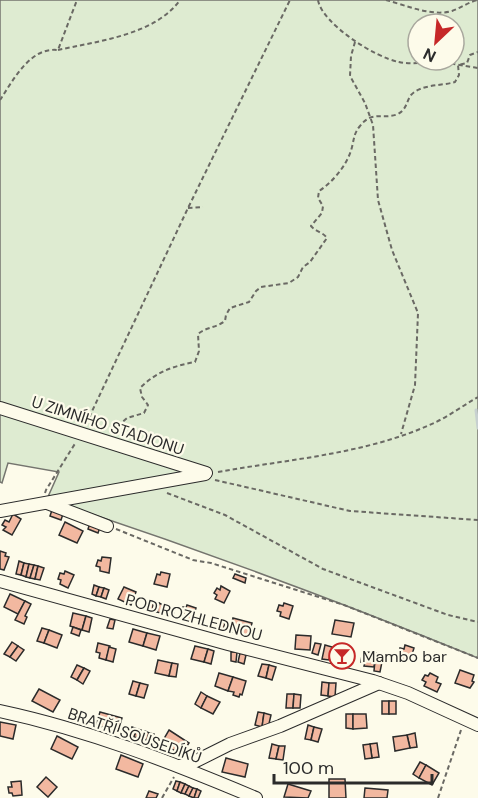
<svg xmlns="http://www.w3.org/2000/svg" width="478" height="798" font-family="'DM Sans',sans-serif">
	<rect width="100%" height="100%" fill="#fdfbea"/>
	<path fill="#deebd1" stroke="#74746e" stroke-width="1.5" fill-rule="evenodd" d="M0,0H478V658C336,600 193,547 47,499L59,472L8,463L2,483L0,482ZM418,24H454V60H418Z"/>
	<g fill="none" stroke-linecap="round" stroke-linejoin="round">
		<polyline stroke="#c7d0d0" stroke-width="3" points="476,410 478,428"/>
	</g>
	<g fill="#f2b8a0" stroke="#2b2b2b" stroke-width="1.5">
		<polygon points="52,510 63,514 61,520 50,516"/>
		<polygon points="13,514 21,519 12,535 3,530 6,527 2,525 5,520 9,522"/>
		<polygon points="65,522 83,531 77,543 59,535"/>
		<polygon points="90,523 100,527 98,533 88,529"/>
		<polygon points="0,551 6,553 5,556 9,557 4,570 0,569"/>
		<polygon points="102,557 111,558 109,573 100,571 100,567 96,566 98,560 101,561"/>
		<polygon points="19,561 24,563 21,575 16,574"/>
		<polygon points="24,563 29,564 26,577 21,575"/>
		<polygon points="29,564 34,565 30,578 26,577"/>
		<polygon points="34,565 38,566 35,579 30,578"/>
		<polygon points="38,566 44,568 40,580 35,579"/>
		<polygon points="65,571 74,575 68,588 60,584 61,580 58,579 60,573 64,574"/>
		<polygon points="161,572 170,574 167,587 154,584 157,574 160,575"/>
		<polygon points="235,574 246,578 245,583 233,578"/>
		<polygon points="94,585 99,587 96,596 92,594"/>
		<polygon points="221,586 230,591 224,603 215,599 217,595 214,593 217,588 220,590"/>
		<polygon points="99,587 104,588 101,597 96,596"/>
		<polygon points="124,587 136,592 131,605 118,599"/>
		<polygon points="104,588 109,590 106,599 101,597"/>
		<polygon points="10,594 25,601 18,614 4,607"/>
		<polygon points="25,601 31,604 25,616 27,617 24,624 15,620"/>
		<polygon points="149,601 154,602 152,611 146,609"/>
		<polygon points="154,602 159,603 157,612 152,611"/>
		<polygon points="159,603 163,605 161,613 157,612"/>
		<polygon points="284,603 293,606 289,619 280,616 281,612 277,611 279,605 283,606"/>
		<polygon points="163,605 168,606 166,614 161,613"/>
		<polygon points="187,605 196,608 192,621 183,618 184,614 181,613 183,607 186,608"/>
		<polygon points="168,606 175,608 173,616 166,614"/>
		<polygon points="73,613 86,616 82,630 70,626"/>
		<polygon points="86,616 92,618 89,632 82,630"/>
		<polygon points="233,618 252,623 248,637 230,631"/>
		<polygon points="110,619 115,620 113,629 107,628"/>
		<polygon points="335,620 354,623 351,637 332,634"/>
		<polygon points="220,622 225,623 223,630 218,629"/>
		<polygon points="73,627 81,630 79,636 71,633"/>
		<polygon points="42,628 49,630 44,643 37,641"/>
		<polygon points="133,629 147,633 143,646 129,642"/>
		<polygon points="49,630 62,635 57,648 44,643"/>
		<polygon points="147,633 160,636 156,650 143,646"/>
		<polygon points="296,635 311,636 310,650 295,649"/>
		<polygon points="12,642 18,646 10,657 4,654"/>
		<polygon points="98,643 110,646 106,660 99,658 100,653 96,652"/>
		<polygon points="315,643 321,644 318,655 312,653"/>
		<polygon points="325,645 332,647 329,660 322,659"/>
		<polygon points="405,645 414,648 410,661 401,659 402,655 399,653 400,648 404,649"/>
		<polygon points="18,646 24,650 16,661 10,657"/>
		<polygon points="195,646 208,649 204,662 191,659"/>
		<polygon points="109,647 116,649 113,662 106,660"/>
		<polygon points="335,648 351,651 348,665 332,661"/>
		<polygon points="208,649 214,651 211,664 204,662"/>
		<polygon points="231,652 237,652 236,662 231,661"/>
		<polygon points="366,652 376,653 374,667 364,666 365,662 361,662 362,655 366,656"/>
		<polygon points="240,653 246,655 244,664 238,662"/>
		<polygon points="158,660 172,663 169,676 155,673"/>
		<polygon points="375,661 382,662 380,672 374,671"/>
		<polygon points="172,663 178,664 176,677 169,676"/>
		<polygon points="262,664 269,665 266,678 258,676"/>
		<polygon points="77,665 84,668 77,680 71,677"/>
		<polygon points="269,665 276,667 272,680 266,678"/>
		<polygon points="84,668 90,671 83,684 77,680"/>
		<polygon points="460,670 474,675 472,681 474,682 470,688 455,683"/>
		<polygon points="219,673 233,677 228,691 215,686"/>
		<polygon points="430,673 438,677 436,682 441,684 437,692 424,686 426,682 422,680 425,675 428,676"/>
		<polygon points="233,677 246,681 242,695 240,694 239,697 233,695 234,692 228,691"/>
		<polygon points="133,681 140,683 136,696 129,694"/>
		<polygon points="322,682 329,683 328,696 321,695"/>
		<polygon points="140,683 148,685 144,698 136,696"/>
		<polygon points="329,683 336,683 335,697 328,696"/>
		<polygon points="39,689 60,700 53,712 32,701"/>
		<polygon points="201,692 207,696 201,708 195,704"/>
		<polygon points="287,694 294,694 293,708 286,708"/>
		<polygon points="294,694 301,695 300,708 293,708"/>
		<polygon points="207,696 220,702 213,714 201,708"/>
		<rect x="382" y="701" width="7" height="13"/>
		<rect x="389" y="701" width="7" height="13"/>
		<polygon points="100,712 122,718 118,731 96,725"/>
		<polygon points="258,712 264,713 262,727 255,725"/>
		<polygon points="264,713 271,715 268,728 262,727"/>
		<polygon points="346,714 353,714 353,729 346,728"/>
		<polygon points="353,714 366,714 367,728 353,729"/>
		<polygon points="0,722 16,725 13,739 0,736"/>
		<polygon points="308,725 314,727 311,740 305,739"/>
		<polygon points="132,727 137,729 134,737 130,735"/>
		<polygon points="314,727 322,729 318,742 311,740"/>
		<polygon points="137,729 141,730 139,738 134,737"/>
		<polygon points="169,730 189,743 181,755 162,742"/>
		<polygon points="145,731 149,733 147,740 142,739"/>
		<polygon points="149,733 154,734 152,742 147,740"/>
		<polygon points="415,733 417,747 410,748 407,735"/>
		<polygon points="407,735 410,748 395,751 393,737"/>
		<polygon points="57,736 78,747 72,759 51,749"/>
		<polygon points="377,743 379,757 372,758 370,744"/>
		<polygon points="272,744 279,746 276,759 269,758"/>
		<polygon points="370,744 372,758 365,759 363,745"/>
		<polygon points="279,746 285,746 283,760 276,759"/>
		<polygon points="121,755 143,764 138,777 116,769"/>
		<polygon points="226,758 248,764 245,777 222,772"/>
		<polygon points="420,762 426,765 419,778 413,774"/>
		<polygon points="426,765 439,773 432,785 419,778"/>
		<polygon points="46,777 57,787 48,797 37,787"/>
		<polygon points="329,779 345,779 346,798 329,798"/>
		<polygon points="21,781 22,795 13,796 12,793 9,793 8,787 12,787 11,782"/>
		<polygon points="176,781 180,782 177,791 173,789"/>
		<polygon points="180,782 185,784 181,793 177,791"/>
		<polygon points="185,784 189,786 185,794 181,793"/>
		<polygon points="288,784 311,791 308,798 284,797"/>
		<polygon points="189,786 193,788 189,796 185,794"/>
		<polygon points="193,788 197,789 194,798 189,796"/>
		<polygon points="365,788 388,790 387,798 364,798"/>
		<polygon points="197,789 201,791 198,798 194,798"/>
		<polygon points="149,791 158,794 156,798 146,798"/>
	</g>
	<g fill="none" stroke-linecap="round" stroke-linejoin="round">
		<g stroke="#2b2b2b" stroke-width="14">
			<g id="minor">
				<polyline points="0,408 206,473"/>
				<polyline points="47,503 107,526"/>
				<polyline points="0,511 205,474"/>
				<polyline points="0,581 228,644 373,681 408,693 478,725"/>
				<path d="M0,711C89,730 173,763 256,798"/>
				<polyline points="179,766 192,763 230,744 280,726 379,683"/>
			</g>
		</g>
		<g stroke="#6a6964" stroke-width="2" stroke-dasharray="4.5 3" stroke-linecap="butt">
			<path d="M318,0C322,24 376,58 399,62C411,65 425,62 437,62C450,63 464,66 478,68"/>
			<path d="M386,0C405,5 432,17 452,11C461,8 468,2 478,0"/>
			<polyline points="355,42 351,56 350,76 365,103 373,125 378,200 392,250 418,313 415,385 401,434"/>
			<path d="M58,50C98,41 155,35 180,0"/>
			<path d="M0,100C14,79 30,47 58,50L77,0"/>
			<polyline points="188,208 203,207"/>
			<polyline points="86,424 188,208 290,0"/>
			<path d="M112,431L127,418L144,413L148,405L142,397L140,388C156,372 173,366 195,362L199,351L198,334C206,327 216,328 225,321L226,315L230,308L249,302L256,291L261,287L289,283L298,277L303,267L310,262L327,238C323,232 316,232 311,226L322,213L323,206L318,198L319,191C333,182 348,164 352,147C354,139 354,133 360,126C372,110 384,120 398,114C407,109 406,102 411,95C421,84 442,86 455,82L459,75L458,65L467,63L470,55L478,52"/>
			<path d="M218,472C290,459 367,454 434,423C449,416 464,405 478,397"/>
			<polyline points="215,480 350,511 478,520"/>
			<polyline points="45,493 46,490 76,442"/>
			<polyline points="167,493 225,515 323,569 448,615 478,622"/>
			<polyline points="116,529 193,560 211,563 344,605 478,658"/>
			<polyline points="162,798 174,777"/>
			<polyline points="438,798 461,730"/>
		</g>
		<use href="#minor" stroke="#fdfbea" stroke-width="12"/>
	</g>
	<defs>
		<g id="bar-ring" transform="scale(1.35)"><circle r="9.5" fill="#fdfbea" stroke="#c62828" stroke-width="1.5"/><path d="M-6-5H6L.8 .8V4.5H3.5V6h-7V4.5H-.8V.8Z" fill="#c62828"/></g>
	</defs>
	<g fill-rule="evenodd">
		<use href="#bar-ring" x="342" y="656"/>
	</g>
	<g text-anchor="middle" stroke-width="4.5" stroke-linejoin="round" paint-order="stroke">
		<g font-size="16" fill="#2b2b2b" stroke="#fdfbea">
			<text transform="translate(108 425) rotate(18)" y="6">U ZIMNÍHO STADIONU</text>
			<text transform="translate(194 617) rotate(15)" y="6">POD ROZHLEDNOU</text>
			<text transform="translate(135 735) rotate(19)" y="6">BRATŘÍ SOUSEDÍKŮ</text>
		</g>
		<g font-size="16" fill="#2b2b2b" stroke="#fdfbea" text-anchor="start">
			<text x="362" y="662">Mambo bar</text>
		</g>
	</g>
	<g transform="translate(436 42) rotate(206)"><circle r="28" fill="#fdfbea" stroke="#a9a89e" stroke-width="1.5"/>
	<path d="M0-4.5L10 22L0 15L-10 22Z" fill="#c62828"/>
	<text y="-9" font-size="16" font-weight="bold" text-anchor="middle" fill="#2b2b2b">N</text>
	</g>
	<path d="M274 774v9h158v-9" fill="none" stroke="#2b2b2b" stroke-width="3"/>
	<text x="283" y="774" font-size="18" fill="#2b2b2b" stroke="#fdfbea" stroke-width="4.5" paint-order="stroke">100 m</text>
</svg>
